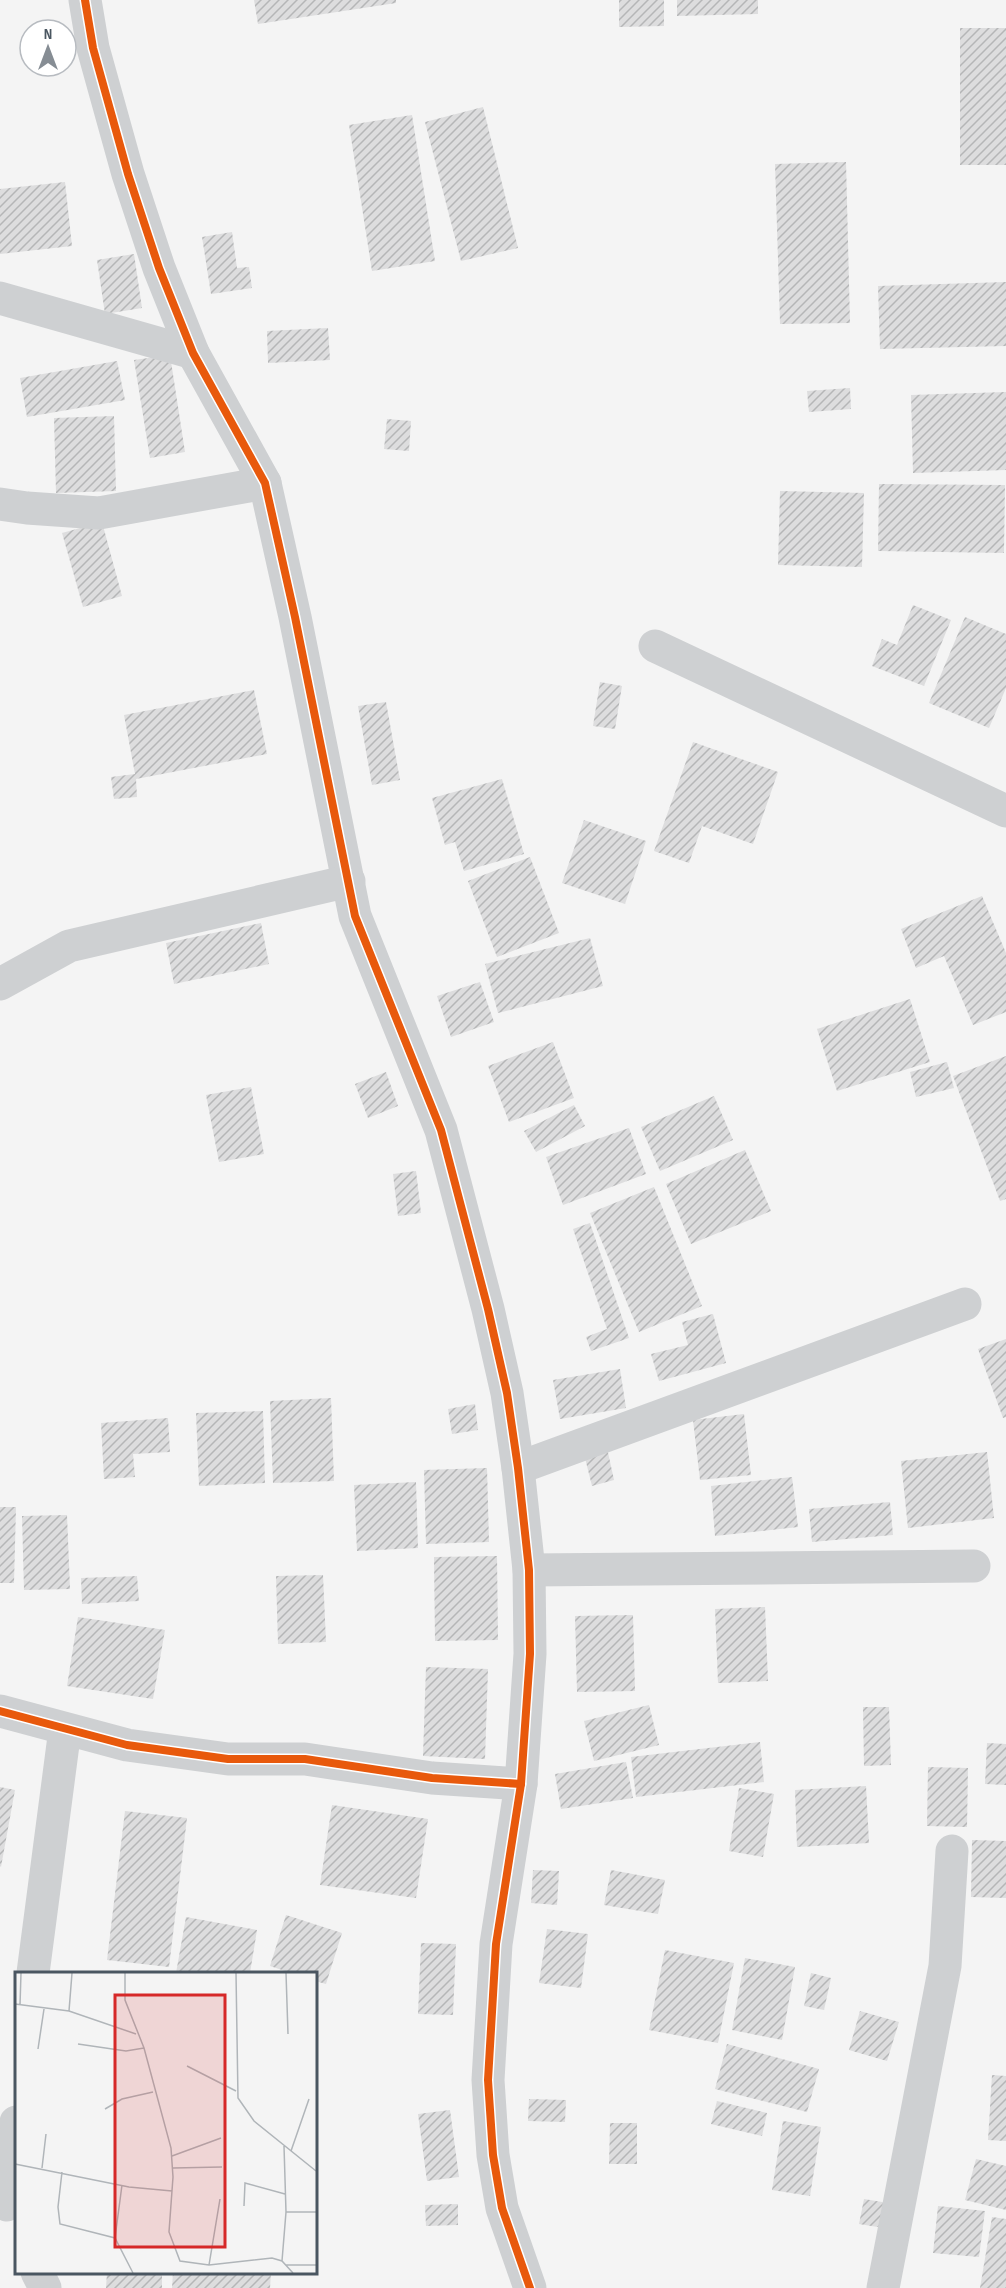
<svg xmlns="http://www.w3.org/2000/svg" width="1006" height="2288" font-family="'Sofia Sans Condensed',sans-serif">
	<defs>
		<pattern id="building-hatch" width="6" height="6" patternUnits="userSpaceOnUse" patternTransform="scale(1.5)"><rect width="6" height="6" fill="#ddddde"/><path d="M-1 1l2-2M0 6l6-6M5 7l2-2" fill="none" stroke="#b5b6b7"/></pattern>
	</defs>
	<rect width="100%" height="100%" fill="#f4f4f4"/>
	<g fill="url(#building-hatch)">
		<polygon points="254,0 396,0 396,3 258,24"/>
		<polygon points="619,0 664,0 664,26 619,27"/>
		<polygon points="677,0 758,0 758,14 677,16"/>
		<rect x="960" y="28" width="46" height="137"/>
		<polygon points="483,107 518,248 461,261 425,122"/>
		<polygon points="412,115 435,261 372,271 349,125"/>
		<polygon points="846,162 850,323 780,324 775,164"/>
		<polygon points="65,182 72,246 0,254 0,189"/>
		<polygon points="232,232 237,268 249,267 252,288 211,294 202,237"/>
		<polygon points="134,254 142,308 105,314 97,260"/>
		<polygon points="1006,282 1006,346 880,349 878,286"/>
		<polygon points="328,328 330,360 268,363 267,331"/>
		<polygon points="170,355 185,452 150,458 134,360"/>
		<polygon points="117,361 125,400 27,417 20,378"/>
		<polygon points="850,388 851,409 809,412 807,391"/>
		<polygon points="1006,392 1006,470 913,473 911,395"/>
		<polygon points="114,416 116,491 56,493 54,418"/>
		<polygon points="387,419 411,421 409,451 384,449"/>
		<polygon points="879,484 1005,485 1004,553 878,551"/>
		<polygon points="780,491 864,493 862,567 778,565"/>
		<polygon points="102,522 122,596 83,607 62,533"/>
		<polygon points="913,605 951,620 924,686 872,666 882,639 897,645"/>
		<polygon points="965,617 1006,634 1006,688 989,728 929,703"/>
		<polygon points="600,682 622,686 615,729 593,726"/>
		<polygon points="254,690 267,754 136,779 137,797 114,799 111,777 135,774 124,715"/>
		<polygon points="386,702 400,780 372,785 358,706"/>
		<polygon points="693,742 778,772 753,844 702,826 689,863 654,851"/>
		<polygon points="502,779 524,854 464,871 455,842 445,845 432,798"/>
		<polygon points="584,820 646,841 625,904 562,883"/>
		<polygon points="530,857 559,933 497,957 468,881"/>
		<polygon points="982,896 1006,953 1006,1012 973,1025 944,956 916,968 901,929"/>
		<polygon points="261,923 269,964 174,984 166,943"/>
		<polygon points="590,938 603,986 498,1013 485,964"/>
		<polygon points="480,982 494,1022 451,1037 437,996"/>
		<polygon points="910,999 930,1062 837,1091 817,1029"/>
		<polygon points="553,1042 574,1098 509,1122 488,1066"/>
		<polygon points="1006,1056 1006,1199 1000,1201 953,1076"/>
		<polygon points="947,1062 954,1088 916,1097 910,1072"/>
		<polygon points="386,1072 398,1106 368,1118 355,1084"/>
		<polygon points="251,1087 264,1154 219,1162 206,1095"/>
		<polygon points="714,1096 733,1140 660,1171 641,1127"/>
		<polygon points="574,1105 585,1126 536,1152 524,1131"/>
		<polygon points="629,1128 646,1174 563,1205 546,1157"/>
		<polygon points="745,1150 771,1211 691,1244 666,1184"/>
		<polygon points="416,1171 421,1213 398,1216 393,1174"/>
		<polygon points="654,1187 702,1306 639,1332 590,1213"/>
		<polygon points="590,1223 629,1338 591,1351 586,1337 607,1329 573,1229"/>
		<polygon points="713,1314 726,1363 659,1381 651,1354 688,1345 682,1322"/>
		<polygon points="1006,1339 1006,1417 1003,1418 978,1349"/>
		<polygon points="620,1369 626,1408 560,1419 553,1380"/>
		<polygon points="331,1398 334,1481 273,1483 270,1401"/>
		<polygon points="475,1404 478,1430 452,1434 448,1409"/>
		<polygon points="263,1411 265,1483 199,1486 196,1413"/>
		<polygon points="744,1414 751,1475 700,1480 693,1420"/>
		<polygon points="168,1418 170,1452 133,1454 135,1477 104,1479 101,1423"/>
		<polygon points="607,1448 614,1480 592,1486 584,1454"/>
		<polygon points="987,1452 994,1518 908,1528 901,1461"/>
		<polygon points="487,1468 489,1542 426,1544 424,1470"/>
		<polygon points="792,1477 798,1527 715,1536 711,1486"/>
		<polygon points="416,1482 418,1548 357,1551 354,1485"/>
		<polygon points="890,1502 893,1535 812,1542 809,1509"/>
		<polygon points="0,1507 16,1507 14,1583 0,1583"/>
		<polygon points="67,1515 70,1589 24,1590 22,1516"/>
		<polygon points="497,1556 498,1640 435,1641 434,1557"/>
		<polygon points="323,1575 326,1642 278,1644 276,1576"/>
		<polygon points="137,1576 139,1601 82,1604 81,1578"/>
		<polygon points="765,1607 768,1681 718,1683 715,1609"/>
		<polygon points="633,1615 635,1691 577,1692 575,1616"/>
		<polygon points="78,1617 165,1630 153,1699 67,1686"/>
		<polygon points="426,1667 488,1669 485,1759 423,1756"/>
		<polygon points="649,1705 659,1745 594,1761 584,1721"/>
		<polygon points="863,1707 889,1707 891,1765 864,1766"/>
		<polygon points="760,1742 764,1782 636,1797 631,1757"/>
		<polygon points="987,1743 1006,1744 1006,1785 985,1784"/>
		<polygon points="626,1762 633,1798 561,1809 555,1774"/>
		<polygon points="928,1767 968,1768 967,1827 927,1826"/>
		<polygon points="866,1786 869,1843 797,1847 795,1790"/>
		<polygon points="0,1787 15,1790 1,1867 0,1866"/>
		<polygon points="739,1788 774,1794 763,1857 729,1851"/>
		<polygon points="332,1805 428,1819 416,1898 320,1885"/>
		<polygon points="125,1811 187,1818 169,1967 107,1960"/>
		<polygon points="972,1840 1006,1841 1006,1898 971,1897"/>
		<polygon points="533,1870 559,1871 557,1905 531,1903"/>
		<polygon points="611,1870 665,1880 658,1914 604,1905"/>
		<polygon points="286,1915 342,1933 326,1984 315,1981 315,1973 291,1973 270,1966"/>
		<polygon points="186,1917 257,1930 250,1973 176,1973"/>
		<polygon points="547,1929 588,1934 581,1988 539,1983"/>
		<polygon points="421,1943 456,1944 453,2015 418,2014"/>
		<polygon points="665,1950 734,1963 718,2043 649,2030"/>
		<polygon points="745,1958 795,1967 782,2040 732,2030"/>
		<polygon points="811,1973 831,1978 824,2010 804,2006"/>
		<polygon points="860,2011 899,2022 887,2061 849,2050"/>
		<polygon points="727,2044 819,2069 807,2112 715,2089"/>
		<polygon points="992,2075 1006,2076 1006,2141 988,2140"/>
		<polygon points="529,2099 566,2100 565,2122 528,2121"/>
		<polygon points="717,2101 767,2113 762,2136 711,2124"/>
		<polygon points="450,2110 459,2177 427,2181 418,2114"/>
		<polygon points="783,2121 821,2127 810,2196 772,2190"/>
		<polygon points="610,2123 637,2123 637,2164 609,2164"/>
		<polygon points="976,2159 1006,2166 1006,2210 965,2200"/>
		<polygon points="864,2199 894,2204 890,2229 859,2224"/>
		<polygon points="458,2204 458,2225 426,2226 425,2205"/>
		<polygon points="938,2206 985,2211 979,2257 933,2253"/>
		<polygon points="992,2217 1006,2219 1006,2288 980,2288"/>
		<polygon points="107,2272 162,2272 162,2288 106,2288"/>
		<polygon points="173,2272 271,2272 270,2288 172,2288"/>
	</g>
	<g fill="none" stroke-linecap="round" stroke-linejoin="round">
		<g stroke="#ced0d2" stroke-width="33">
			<polyline points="85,0 93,48 128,174 159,268 193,353 265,483 295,617 355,916 441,1130 488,1309 507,1393 518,1468 529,1570 530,1654 521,1784 496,1944 488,2080 493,2155 502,2208 530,2288"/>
			<polyline points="0,298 193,353"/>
			<polyline points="0,504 27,508 99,513 265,483"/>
			<polyline points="655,646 1006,811"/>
			<polyline points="0,984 69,946 349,881"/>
			<polyline points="518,1468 965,1304"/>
			<polyline points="529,1570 974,1566"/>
			<polyline points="0,1711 127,1745 228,1759 305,1759 432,1778 521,1784"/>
			<polyline points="33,1973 65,1729"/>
			<polyline points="7,2205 16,2122"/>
			<polyline points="37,2272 45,2288"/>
			<polyline points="883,2288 945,1966 952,1851"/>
		</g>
		<g stroke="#fff" stroke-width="11">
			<g id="cycleway">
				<polyline points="85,0 93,48 128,174 159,268 193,353 265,483 295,617 355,916 441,1130 488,1309 507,1393 518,1468 529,1570 530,1654 521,1784 496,1944 488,2080 493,2155 502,2208 530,2288"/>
				<polyline points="0,1711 127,1745 228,1759 305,1759 432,1778 521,1784"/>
			</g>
		</g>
		<use href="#cycleway" stroke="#e8590c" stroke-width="8"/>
	</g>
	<g transform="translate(15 1972)">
		<rect width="302" height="302" fill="#f4f4f4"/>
		<path fill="none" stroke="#b0b5b9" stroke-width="1.5" d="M110,1V28L129,76L156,176L158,205L154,260L165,289L194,293L257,286L267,289L278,301M221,1L223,126L239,149L301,199M271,1L273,62M0,32L54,39L121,62M5,33L6,1M54,39L57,1M63,72L111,79L129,76M23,77L29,37M172,94L221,119M90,137L107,127L138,120M276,179L294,127M157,184L206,166M0,192L114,215L157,219M27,196L31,162M158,196L207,195M47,200L43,235L45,252L100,266L118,301M229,234L230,211L270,222M271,240H301M100,266L107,213M267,289L271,240L269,174M194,293L205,227M271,293H301"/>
		<path fill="#d62828" fill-opacity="0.15" stroke="#d62828" stroke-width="3" d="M100,23H210V275H100Z"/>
		<rect width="302" height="302" fill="none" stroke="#4a5661" stroke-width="3"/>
	</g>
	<g transform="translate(48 48)"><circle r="28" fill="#ffffff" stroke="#b7bbc0" stroke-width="1.5"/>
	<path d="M0-4.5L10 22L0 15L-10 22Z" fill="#868d94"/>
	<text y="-9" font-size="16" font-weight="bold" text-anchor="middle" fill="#4a5661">N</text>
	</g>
</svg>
